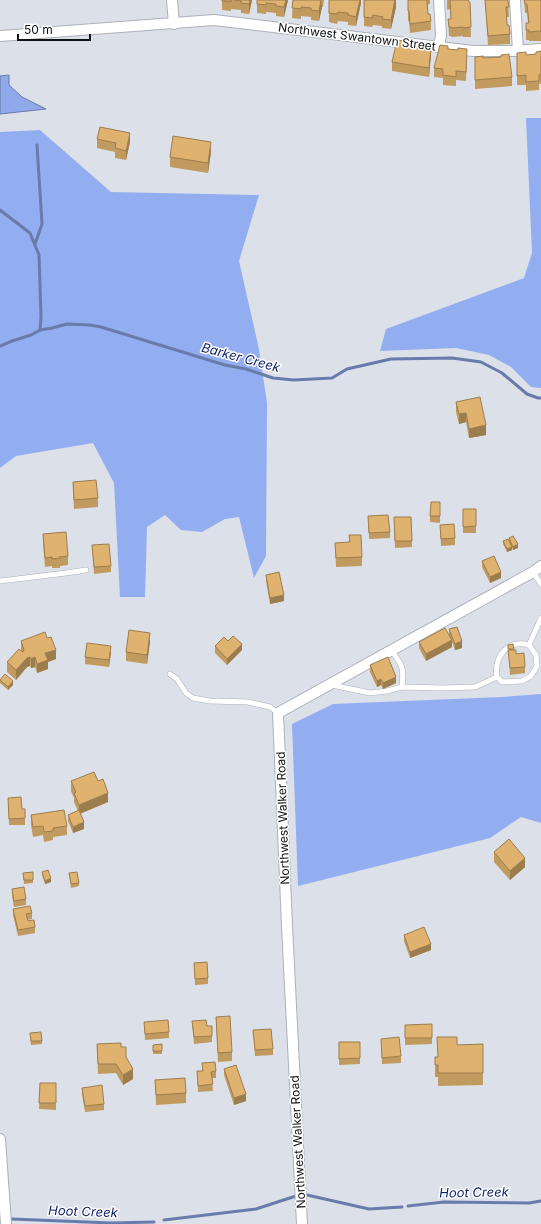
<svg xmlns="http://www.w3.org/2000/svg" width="541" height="1224" font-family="Inter,sans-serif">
	<rect width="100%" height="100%" fill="#dce0e9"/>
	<g fill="#93aef0">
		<polygon points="526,118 541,118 541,388 531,387 511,367 489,355 456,348 380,351 386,329 524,278 532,253"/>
		<polygon points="40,130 111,192 259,195 239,261 259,349 267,403 266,556 254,578 239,517 225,519 202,532 181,530 165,515 147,527 145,597 120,597 114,483 93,443 16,456 0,468 0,132"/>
		<polygon points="541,694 541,823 521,817 490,838 298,886 292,724 333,704 502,697"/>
	</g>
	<polygon fill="#8fa9eb" stroke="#697baa" points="9,75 9,85 22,97 46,109 0,114 0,76"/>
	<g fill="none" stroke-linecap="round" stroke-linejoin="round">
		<g stroke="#697baa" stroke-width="3">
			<polyline points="0,210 30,233 39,255 41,317 40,330"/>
			<polyline points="35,244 42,224 37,145"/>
			<polyline points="0,346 12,341 31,335 40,330 52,328 67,324 90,325 101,327 225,365 246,369 273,378 294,380 332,378 347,369 391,359 452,358 481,362 502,373 527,394 538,398 541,398"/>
			<polyline points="307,1195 369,1209 402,1207"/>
			<polyline points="408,1206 444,1202 529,1203 541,1201"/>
			<polyline points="12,1219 111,1223 154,1222"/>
			<polyline points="164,1220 256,1209 296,1196"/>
		</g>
		<g stroke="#acb0b9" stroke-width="6">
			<g id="service">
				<polyline points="533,572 541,584"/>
				<polyline points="0,581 66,573 86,570"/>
				<path d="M391,650C403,666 404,667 402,687"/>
				<polyline points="170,674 177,679 186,693 193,698 210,701 248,702 270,707 278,713"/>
				<path d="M497,677C494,657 507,639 529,645"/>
				<polyline points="332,685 370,693 387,691 402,687 443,688 475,687 497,677 502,682 522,681 531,676 537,666 536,655 529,645 541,618"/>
			</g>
		</g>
		<g stroke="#acb0b9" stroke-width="12">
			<g id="minor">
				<polyline points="172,0 174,24"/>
				<polyline points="439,0 441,35 439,47"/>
				<polyline points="515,0 518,51"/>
				<polyline points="0,36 214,20 473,51 513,51 541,49"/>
				<polyline points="0,1139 6,1224"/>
				<polyline points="302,1224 287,926 278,713 533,572 541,566"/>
			</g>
		</g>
		<use href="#service" stroke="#fff" stroke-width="5"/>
		<use href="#minor" stroke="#fff" stroke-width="10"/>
	</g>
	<g fill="#c09a5f">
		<polygon points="222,0 252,0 249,14 241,13 241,10 231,9 231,11 222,10"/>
		<polygon points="257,0 288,0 284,17 276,16 276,13 266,12 266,14 257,13"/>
		<polygon points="293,0 324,0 323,7 322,7 319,21 311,20 311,17 301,16 301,19 292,18"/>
		<polygon points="361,0 361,3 356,26 348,25 348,22 338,21 337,24 329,22 329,13"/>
		<polygon points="396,0 396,7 391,29 382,28 382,26 373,25 372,27 364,26 364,17"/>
		<polygon points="408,0 430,0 430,4 428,4 428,14 431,21 431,30 410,33 409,21 408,21"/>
		<polygon points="447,0 468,0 469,2 470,2 471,37 463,37 463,36 451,37 451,36 449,36 448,19 451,19 450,9 447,10"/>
		<polygon points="485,0 508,0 509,17 506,17 507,25 510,34 510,44 488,45"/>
		<polygon points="524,0 541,0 541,41 529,41 529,40 526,40 526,23 528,23 527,13 525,13"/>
		<polygon points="406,43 423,46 431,54 429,77 392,71 392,62"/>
		<polygon points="448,49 467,58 466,81 456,80 456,86 443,85 443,78 434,77 434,68"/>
		<polygon points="541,51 541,84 539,84 539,90 526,91 526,85 517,85 517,53 526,55 536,54"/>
		<polygon points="475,57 483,58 512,77 512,86 475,89"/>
		<polygon points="97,139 130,142 126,160 115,158 115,152 97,148"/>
		<polygon points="211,152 208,173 170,167 170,157"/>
		<polygon points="456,402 486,435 469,438 466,422 459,424 456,412"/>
		<polygon points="73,482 98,498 98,507 74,509 73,491"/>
		<polygon points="440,502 440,523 430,522 430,516"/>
		<rect x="463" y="509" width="13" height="24"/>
		<polygon points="368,516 390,532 390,538 369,539"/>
		<polygon points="394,517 411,517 412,547 395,548"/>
		<polygon points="440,525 455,538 455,545 441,546"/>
		<polygon points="43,534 68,556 68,565 60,566 60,568 52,568 52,566 45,567 43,543"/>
		<polygon points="349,535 362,557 362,566 336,567 335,543 349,542"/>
		<polygon points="509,538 518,548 513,550 512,548 512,550 507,552 503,544 503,541 509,540"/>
		<polygon points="92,545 111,566 111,572 94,574"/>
		<polygon points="482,561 501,578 490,583 482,567"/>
		<polygon points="266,575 284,601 270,604 266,581"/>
		<polygon points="449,629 462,648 455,650 452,642 452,647 426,661 419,648 419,642 449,636"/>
		<polygon points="21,641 56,659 48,662 48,669 37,673 35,667 31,668 30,666 27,667 16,680 7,672 7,662 21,650"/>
		<polygon points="228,641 242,650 227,665 215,653 215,646"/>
		<polygon points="150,642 147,664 126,661 126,652"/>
		<polygon points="513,644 514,650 525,667 525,673 510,675 508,645"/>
		<polygon points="111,652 109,667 85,664 85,657"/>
		<polygon points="370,665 396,683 383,689 381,685 377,687 370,672"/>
		<polygon points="0,680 13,685 8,690 0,683"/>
		<polygon points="71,781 98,781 108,802 80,814 84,829 73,833 68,821 68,815 78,811 74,802 74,798 71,791"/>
		<polygon points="8,798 22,809 25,809 25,825 9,825"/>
		<polygon points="31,815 67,826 67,835 53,837 53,840 44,842 43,835 33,837 31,825"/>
		<polygon points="494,852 525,867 510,880 494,862"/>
		<polygon points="33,872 33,883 24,884 23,873"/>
		<polygon points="42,872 51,882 45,884 42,875"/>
		<polygon points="69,873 79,883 79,886 71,888"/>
		<polygon points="12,889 26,899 26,905 14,907 12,896"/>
		<polygon points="13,909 32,913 32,919 27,920 28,921 35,927 35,933 18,936 13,915"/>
		<polygon points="404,935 431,950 410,958 404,941"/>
		<polygon points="194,963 208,978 208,984 195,985"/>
		<polygon points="216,1017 232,1052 232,1061 218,1062"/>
		<polygon points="192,1021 207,1026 212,1036 212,1042 194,1044"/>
		<polygon points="144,1022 169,1032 169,1038 145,1040"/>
		<polygon points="405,1025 432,1038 432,1044 405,1045"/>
		<polygon points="253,1030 273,1049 273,1055 255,1056"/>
		<polygon points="30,1036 42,1041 42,1044 31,1045"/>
		<polygon points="381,1039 401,1056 401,1063 382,1064"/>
		<polygon points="339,1042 360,1042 360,1064 339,1065"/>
		<polygon points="97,1044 121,1047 126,1057 133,1079 123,1085 116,1073 98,1074"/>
		<polygon points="162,1044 162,1054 153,1054 153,1045"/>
		<polygon points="483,1044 483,1085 438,1086 438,1077 435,1077 435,1057 437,1057 457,1045"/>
		<polygon points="202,1063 216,1071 216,1078 212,1078 213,1091 198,1092 197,1071 202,1071"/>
		<polygon points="224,1069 246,1101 234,1105 224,1075"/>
		<polygon points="155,1080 186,1093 186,1103 156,1105"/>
		<polygon points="40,1083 56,1083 56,1110 39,1109"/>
		<polygon points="82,1088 104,1104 104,1110 85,1112 82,1094"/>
	</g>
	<g fill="#9c7d4e">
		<polygon points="250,0 252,0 249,14 249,4"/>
		<polygon points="286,0 288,0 284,17 284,7"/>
		<polygon points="321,0 322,7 319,21 319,11"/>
		<polygon points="360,0 361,0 361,3 356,26 356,17"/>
		<polygon points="395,0 396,0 396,7 391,29 391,20"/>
		<polygon points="431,45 431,54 429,77 429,68"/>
		<polygon points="130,133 130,142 126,160 126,151"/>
		<polygon points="211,142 211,152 208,173 208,163"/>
		<polygon points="466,413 466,422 459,424 459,414"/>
		<polygon points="486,425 486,435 469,438 469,429"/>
		<polygon points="518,544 518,548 513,550 513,547"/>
		<polygon points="512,547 512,550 507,552 507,549"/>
		<polygon points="501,572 501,578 490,583 490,577"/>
		<polygon points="284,595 284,601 270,604 270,598"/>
		<polygon points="150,633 150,642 147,664 147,655"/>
		<polygon points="452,640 452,647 426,661 426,654"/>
		<polygon points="462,641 462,648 455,650 455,644"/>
		<polygon points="242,644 242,650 227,665 227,659"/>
		<polygon points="111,646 111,652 109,667 109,660"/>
		<polygon points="56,650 56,659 48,662 48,669 37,673 37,664 45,653"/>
		<polygon points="30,657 30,666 27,667 16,680 16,670 27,658"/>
		<polygon points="35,657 35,667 31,668 31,659"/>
		<polygon points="396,677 396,683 383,689 383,683"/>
		<polygon points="381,679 381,685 377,687 377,681"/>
		<polygon points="13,681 13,685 8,690 8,687"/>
		<polygon points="108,793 108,802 79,814 79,805"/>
		<polygon points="84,822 84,829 73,833 73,827"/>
		<polygon points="525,858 525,867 510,880 510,871"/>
		<polygon points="51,878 51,882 45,884 45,881"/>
		<polygon points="431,944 431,950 410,958 410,952"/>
		<polygon points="133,1069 133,1079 123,1085 123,1075"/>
		<polygon points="246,1094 246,1101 234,1105 234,1098"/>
	</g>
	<g fill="#dfb36f" stroke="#9c7d4e">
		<polygon points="222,0 231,0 231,2 222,1"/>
		<polygon points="235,0 250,0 249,4 241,3 241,1"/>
		<polygon points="257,0 286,0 284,7 276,6 276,4 266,3 266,5 257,4"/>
		<polygon points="293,0 321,0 319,11 311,10 311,8 301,7 301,9 292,8"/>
		<polygon points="329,0 360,0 356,17 348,15 348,13 338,12 337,14 329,13"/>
		<polygon points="364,0 395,0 391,20 382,19 383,17 373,15 372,18 364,17"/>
		<polygon points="408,0 427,0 428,14 430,14 431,21 410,24 409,11 408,11"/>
		<polygon points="450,0 468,0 469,2 470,2 471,27 463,28 463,27 451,28 451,27 449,27 448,19 451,19"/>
		<polygon points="485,0 508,0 509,7 506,7 507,25 509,25 510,34 488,36"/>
		<polygon points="524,0 541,0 541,31 529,32 529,30 526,30 526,23 529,23 527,4 525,4"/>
		<polygon points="397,40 406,41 405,43 423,46 423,44 431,45 429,68 392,62"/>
		<polygon points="440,45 448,46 448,49 458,50 458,48 467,49 466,72 456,71 456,77 443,75 443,69 434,68"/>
		<polygon points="541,51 541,74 539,75 539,81 526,82 526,75 517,76 517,53 526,52 526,55 536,54 536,52"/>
		<polygon points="509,54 512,77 475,80 475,57 483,56 483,58 501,57 501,55"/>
		<polygon points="100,127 130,133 126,151 115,148 116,143 97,139"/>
		<polygon points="173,136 211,142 208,163 170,157"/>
		<polygon points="480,397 486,425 469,429 466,413 459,414 456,402"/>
		<polygon points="96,480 98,498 74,500 73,482"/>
		<polygon points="431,502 440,502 440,516 430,516"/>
		<polygon points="463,509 476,509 476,526 463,527"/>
		<polygon points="388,515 390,532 369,533 368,516"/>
		<polygon points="394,517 411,517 412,541 395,541"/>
		<polygon points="454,524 455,538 441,539 440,525"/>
		<polygon points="66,532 68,556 59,557 60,558 52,559 52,557 45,558 43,534"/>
		<polygon points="349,535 361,535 362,557 336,558 335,543 350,542"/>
		<polygon points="513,536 518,544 513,547 509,538"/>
		<polygon points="508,539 512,547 507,549 503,541"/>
		<polygon points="109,544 111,566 94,567 92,545"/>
		<polygon points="494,556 501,572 490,577 482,561"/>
		<polygon points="279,572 284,595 270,598 266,575"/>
		<polygon points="457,627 462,641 455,644 449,629"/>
		<polygon points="445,628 452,640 426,654 419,642"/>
		<polygon points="129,630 150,633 147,655 126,652"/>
		<polygon points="45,632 47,638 51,637 56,650 45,653 48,660 37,664 35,657 31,659 30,657 27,658 16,670 7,662 19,649 23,652 24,650 21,641"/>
		<polygon points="233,636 242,644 227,659 215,646 224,637 228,641"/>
		<polygon points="87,643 111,646 109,660 85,657"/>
		<polygon points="513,644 514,649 508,649 508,645"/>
		<polygon points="508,650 516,650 516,654 524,653 525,667 510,668"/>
		<polygon points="388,657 396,677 383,683 381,679 377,681 370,665"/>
		<polygon points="5,674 13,681 8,687 0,680"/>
		<polygon points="94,772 98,781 103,779 108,793 79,805 74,793 76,792 71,781"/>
		<polygon points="21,797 22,809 25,809 25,818 9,819 8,798"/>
		<polygon points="64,810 67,826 53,828 53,831 44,832 43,826 33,827 31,815"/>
		<polygon points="79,810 84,822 73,827 68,815"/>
		<polygon points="509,839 525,858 510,871 494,852"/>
		<polygon points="48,870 51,878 45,881 42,872"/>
		<polygon points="33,872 33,880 24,880 23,873"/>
		<polygon points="77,872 79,883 71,884 69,873"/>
		<polygon points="24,887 26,899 14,901 12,889"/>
		<polygon points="30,906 32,913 26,914 28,921 34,920 35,927 18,930 13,909"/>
		<polygon points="424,927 431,944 410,952 404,935"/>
		<polygon points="207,962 208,978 195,979 194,963"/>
		<polygon points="230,1016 232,1052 218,1053 216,1017"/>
		<polygon points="168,1020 169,1032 145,1034 144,1022"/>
		<polygon points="206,1020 207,1026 212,1026 212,1036 194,1037 192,1021"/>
		<polygon points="432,1024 432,1038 405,1038 405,1025"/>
		<polygon points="271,1029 273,1049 255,1050 253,1030"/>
		<polygon points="41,1032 42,1041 31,1041 30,1033"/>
		<polygon points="399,1037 401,1056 382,1058 381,1039"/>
		<polygon points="437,1037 457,1037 457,1045 483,1044 483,1073 438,1073 438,1065 435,1065 435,1057 438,1057"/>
		<polygon points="339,1042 360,1042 360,1058 339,1059"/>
		<polygon points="121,1043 121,1047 126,1047 126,1057 133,1069 123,1075 116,1064 98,1064 97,1044"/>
		<polygon points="162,1044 162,1051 153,1051 153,1045"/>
		<polygon points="215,1062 216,1071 211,1072 213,1084 198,1086 197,1071 203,1071 202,1063"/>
		<polygon points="236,1065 246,1094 234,1098 224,1069"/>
		<polygon points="185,1078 186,1093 156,1095 155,1080"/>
		<polygon points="40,1083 56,1083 56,1103 39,1103"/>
		<polygon points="102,1085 104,1104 85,1106 82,1088"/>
	</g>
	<g text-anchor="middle" stroke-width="3" stroke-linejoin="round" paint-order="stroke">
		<g font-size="12" fill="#0f1114" stroke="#fff">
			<text transform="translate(357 37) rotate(7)" y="4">Northwest Swantown Street</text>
			<text transform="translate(283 818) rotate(-92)" y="4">Northwest Walker Road</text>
			<text transform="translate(298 1142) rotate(-93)" y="4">Northwest Walker Road</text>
		</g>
		<g font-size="13" font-style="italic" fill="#0d1e68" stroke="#fff">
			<text transform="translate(241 357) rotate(15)" y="5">Barker Creek</text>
			<text transform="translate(474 1192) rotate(-1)" y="5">Hoot Creek</text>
			<text transform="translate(83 1211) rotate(2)" y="5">Hoot Creek</text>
		</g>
	</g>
	<path d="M18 34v6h72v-6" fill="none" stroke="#0f1114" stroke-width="2"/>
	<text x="24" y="34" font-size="12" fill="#0f1114" stroke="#ffffff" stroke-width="3" paint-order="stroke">50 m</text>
</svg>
